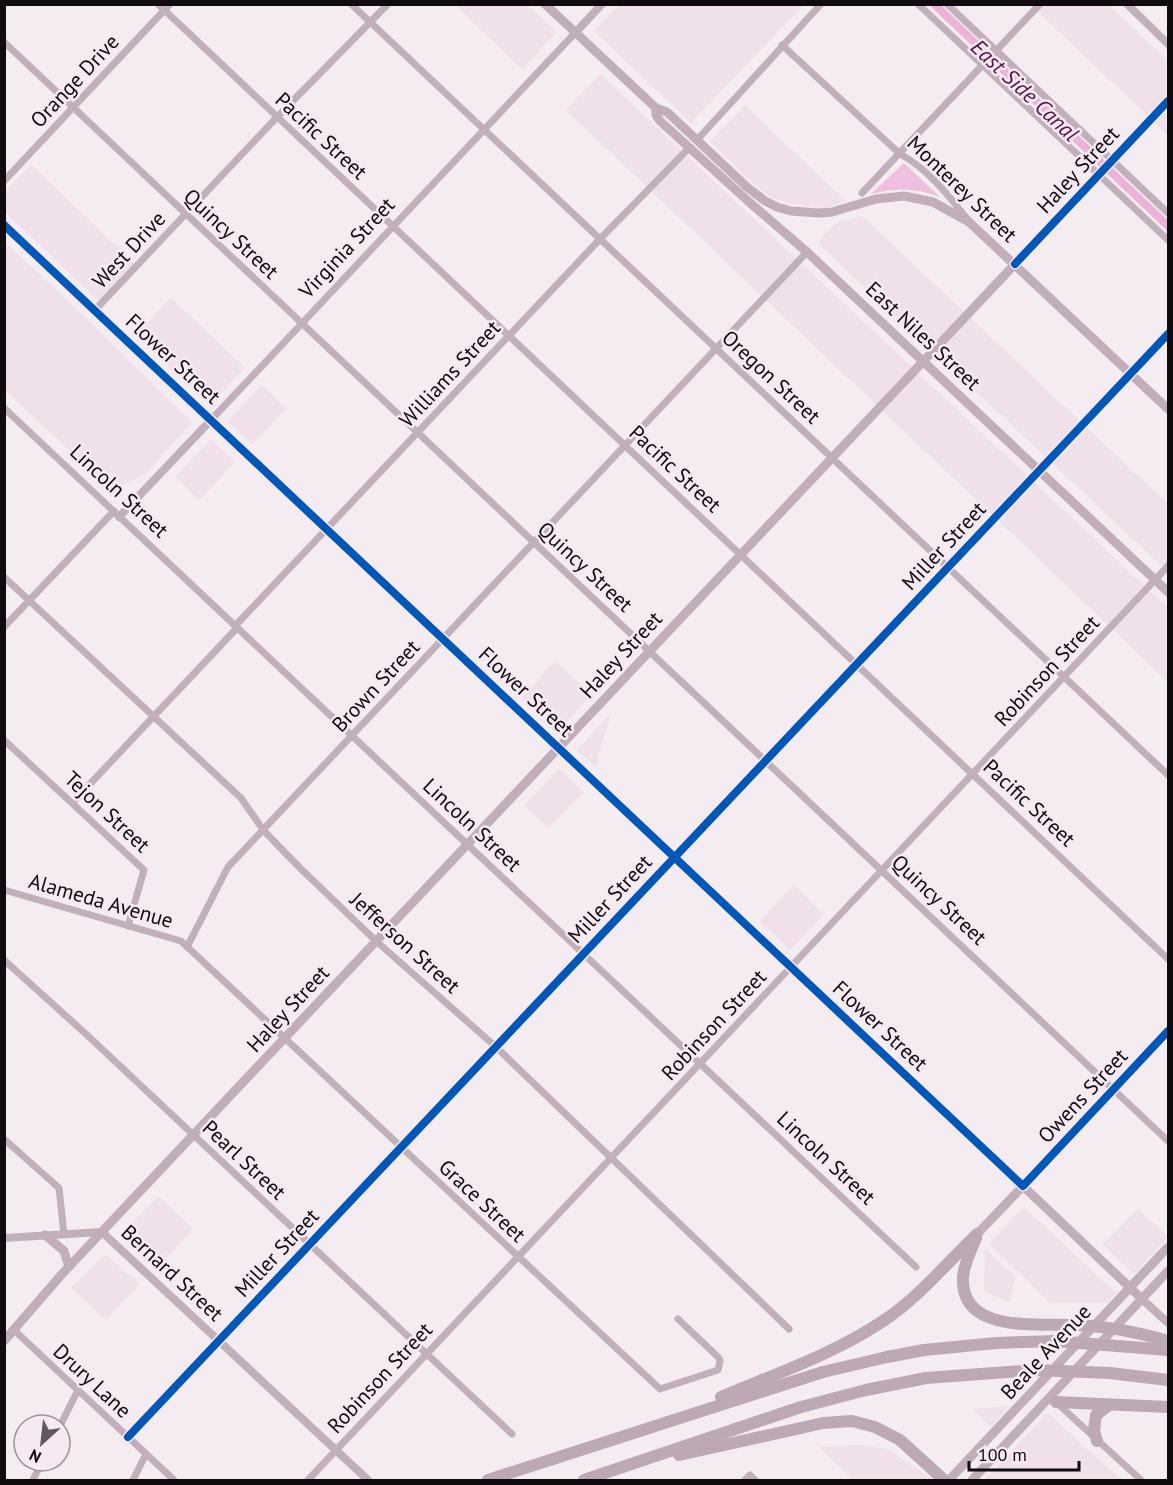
<svg xmlns="http://www.w3.org/2000/svg" width="1173" height="1485" font-family="'PT Sans',sans-serif">
	<rect width="100%" height="100%" fill="#f4ecf1"/>
	<g fill="#efe0ea">
		<polygon points="620,4 803,4 803,5 691,123 594,31"/>
		<polygon points="455,5 527,5 557,32 522,69"/>
		<polygon points="1031,5 1109,5 1168,61 1168,135"/>
		<polygon points="600,74 1168,608 1168,682 566,110"/>
		<polygon points="745,105 821,178 846,200 826,208 787,203 771,197 754,185 710,141"/>
		<polygon points="31,165 135,264 101,300 96,298 5,212 4,192"/>
		<polygon points="862,216 1168,504 1168,572 821,246 819,242 821,238 834,224"/>
		<polygon points="5,243 45,279 192,422 145,474 113,491 5,390"/>
		<polygon points="171,298 245,368 210,405 136,335"/>
		<polygon points="262,385 286,408 252,444 228,421"/>
		<polygon points="211,439 235,462 199,500 175,477"/>
		<polygon points="555,661 591,695 557,731 522,698"/>
		<polygon points="611,713 595,767 577,750"/>
		<polygon points="559,769 583,792 548,828 524,806"/>
		<polygon points="794,885 824,914 790,950 760,922"/>
		<polygon points="158,1196 193,1229 160,1264 129,1236 127,1231 129,1227"/>
		<polygon points="1024,1207 1116,1293 1107,1303 1050,1303 989,1244"/>
		<polygon points="1138,1209 1168,1237 1134,1274 1102,1244"/>
		<polygon points="985,1248 1015,1277 1010,1302 984,1292"/>
		<polygon points="104,1255 108,1257 140,1284 106,1320 71,1287"/>
		<polygon points="1009,1406 991,1427 972,1409"/>
		<polygon points="1048,1413 1121,1480 984,1480"/>
		<polygon points="861,1445 887,1449 934,1480 854,1480 819,1447"/>
	</g>
	<path fill="#efbfdf" d="M904,163L906,165L940,197C916,188 895,188 871,194Z"/>
	<g fill="none" stroke-linecap="round" stroke-linejoin="round">
		<polyline stroke="#edb2d9" stroke-width="8" points="934,4 1168,226"/>
		<g stroke="#c1b0bb" stroke-width="7">
			<polyline points="158,4 1168,959"/>
			<polyline points="351,4 1168,775"/>
			<polyline points="918,4 1168,240"/>
			<polyline points="947,4 1168,213"/>
			<polyline points="4,42 1168,1141"/>
			<path d="M782,45L900,154C927,168 949,196 968,220"/>
			<polyline points="697,140 821,4"/>
			<polyline points="4,181 170,4"/>
			<polyline points="862,193 1040,4"/>
			<polyline points="95,310 277,117 388,4"/>
			<polyline points="4,408 916,1267"/>
			<polyline points="211,420 575,33"/>
			<polyline points="4,577 241,798 264,831 300,868 376,941 496,1047 789,1329"/>
			<polyline points="235,626 600,239 690,147"/>
			<polyline points="4,627 114,511"/>
			<polyline points="4,740 144,870 128,926"/>
			<polyline points="73,802 237,628"/>
			<polyline points="4,890 181,941 660,1389 718,1370 720,1361 718,1357 678,1319"/>
			<polyline points="187,947 228,867 807,252"/>
			<polyline points="4,960 87,1035 512,1434"/>
			<polyline points="4,1139 59,1188 64,1234"/>
			<polyline points="1023,1186 1168,1031"/>
			<polyline points="14,1330 174,1480"/>
			<polyline points="1057,1403 1141,1480"/>
			<polyline points="60,1426 78,1390"/>
			<polyline points="128,1437 1168,334"/>
			<polyline points="33,1480 42,1461"/>
			<polyline points="133,1480 146,1454"/>
			<polyline points="308,1480 1168,566"/>
			<polyline points="745,1480 750,1475 755,1480"/>
		</g>
		<g stroke="#c1b0bb" stroke-width="8">
			<polyline points="1127,4 1168,44"/>
			<polyline points="575,33 602,4"/>
			<polyline points="4,225 1023,1186"/>
			<polyline points="1015,264 1168,101"/>
			<polyline points="119,517 211,420"/>
			<polyline points="4,1238 102,1232 368,1480"/>
			<polyline points="1142,1299 1168,1323"/>
		</g>
		<g stroke="#c1aeba" stroke-width="9">
			<polyline points="545,4 656,108 667,112 748,188 765,201 777,207 791,211 818,213 832,212 876,199 904,196 933,202 969,222 1168,409"/>
			<polyline points="656,108 656,115 660,121 748,201 807,252 1168,592"/>
			<polyline points="977,1234 1023,1186 1142,1299"/>
			<polyline points="45,1235 64,1251 69,1267"/>
			<polyline points="4,1341 62,1274 1015,264"/>
			<polyline points="949,1480 1168,1247"/>
			<polyline points="972,1480 1168,1271"/>
		</g>
		<g stroke="#bda8b6" stroke-width="12">
			<path d="M976,1238C971,1250 964,1264 963,1277C960,1334 1038,1323 1074,1325C1106,1326 1137,1332 1168,1341"/>
			<path d="M721,1397C775,1374 834,1354 883,1321C918,1298 947,1263 977,1234"/>
			<polyline points="1056,1402 1168,1407"/>
			<polyline points="1097,1441 1094,1431 1096,1415 1109,1405"/>
			<polyline points="679,1455 823,1423 852,1421 875,1427 900,1440 944,1480"/>
			<polyline points="488,1480 823,1372 887,1357 924,1350 996,1343 1054,1341 1168,1350"/>
			<polyline points="584,1480 801,1407 866,1390 926,1378 1036,1370 1110,1373 1168,1380"/>
		</g>
		<g stroke="#f7e9f2" stroke-width="11">
			<g id="cycleway">
				<polyline points="4,225 1023,1186 1168,1031"/>
				<polyline points="1015,264 1168,101"/>
				<polyline points="128,1437 1168,334"/>
			</g>
		</g>
		<use href="#cycleway" stroke="#0057b8" stroke-width="8"/>
	</g>
	<g text-anchor="middle" stroke-width="5" stroke-linejoin="round" paint-order="stroke">
		<g font-size="21" fill="#0f0b0e" stroke="#f7e9f2">
			<text transform="translate(75 81) rotate(-47)" y="7">Orange Drive</text>
			<text transform="translate(321 136) rotate(43)" y="7">Pacific Street</text>
			<text transform="translate(1078 170) rotate(-47)" y="7">Haley Street</text>
			<text transform="translate(962 189) rotate(44)" y="7">Monterey Street</text>
			<text transform="translate(231 234) rotate(43)" y="7">Quincy Street</text>
			<text transform="translate(347 248) rotate(-47)" y="7">Virginia Street</text>
			<text transform="translate(129 250) rotate(-47)" y="7">West Drive</text>
			<text transform="translate(923 336) rotate(43)" y="7">East Niles Street</text>
			<text transform="translate(173 359) rotate(43)" y="7">Flower Street</text>
			<text transform="translate(450 374) rotate(-47)" y="7">Williams Street</text>
			<text transform="translate(771 377) rotate(43)" y="7">Oregon Street</text>
			<text transform="translate(675 469) rotate(43)" y="7">Pacific Street</text>
			<text transform="translate(119 491) rotate(43)" y="7">Lincoln Street</text>
			<text transform="translate(944 546) rotate(-47)" y="7">Miller Street</text>
			<text transform="translate(585 567) rotate(43)" y="7">Quincy Street</text>
			<text transform="translate(621 655) rotate(-47)" y="7">Haley Street</text>
			<text transform="translate(1047 671) rotate(-47)" y="7">Robinson Street</text>
			<text transform="translate(376 686) rotate(-47)" y="7">Brown Street</text>
			<text transform="translate(526 692) rotate(43)" y="7">Flower Street</text>
			<text transform="translate(1029 803) rotate(43)" y="7">Pacific Street</text>
			<text transform="translate(107 812) rotate(43)" y="7">Tejon Street</text>
			<text transform="translate(472 825) rotate(43)" y="7">Lincoln Street</text>
			<text transform="translate(610 899) rotate(-47)" y="7">Miller Street</text>
			<text transform="translate(939 900) rotate(43)" y="7">Quincy Street</text>
			<text transform="translate(101 901) rotate(16)" y="7">Alameda Avenue</text>
			<text transform="translate(405 943) rotate(42)" y="7">Jefferson Street</text>
			<text transform="translate(288 1009) rotate(-47)" y="7">Haley Street</text>
			<text transform="translate(714 1025) rotate(-47)" y="7">Robinson Street</text>
			<text transform="translate(880 1026) rotate(43)" y="7">Flower Street</text>
			<text transform="translate(1083 1096) rotate(-47)" y="7">Owens Street</text>
			<text transform="translate(826 1158) rotate(43)" y="7">Lincoln Street</text>
			<text transform="translate(244 1160) rotate(43)" y="7">Pearl Street</text>
			<text transform="translate(482 1201) rotate(43)" y="7">Grace Street</text>
			<text transform="translate(277 1253) rotate(-47)" y="7">Miller Street</text>
			<text transform="translate(172 1273) rotate(43)" y="7">Bernard Street</text>
			<text transform="translate(1046 1352) rotate(-47)" y="7">Beale Avenue</text>
			<text transform="translate(380 1378) rotate(-47)" y="7">Robinson Street</text>
			<text transform="translate(92 1381) rotate(43)" y="7">Drury Lane</text>
		</g>
		<g font-size="22" font-style="italic" fill="#591247" stroke="#f7e9f2">
			<text transform="translate(1025 90) rotate(43)" y="8">East Side Canal</text>
		</g>
	</g>
	<rect width="1173" height="1485" fill="none" stroke="#0f0b0e" stroke-width="12"/>
	<g transform="translate(42 1443) rotate(207)"><circle r="28" fill="#f7e9f2" stroke="#9a9097" stroke-width="1.5"/>
	<path d="M0-4.5L10 22L0 15L-10 22Z" fill="#5f5a5d"/>
	<text y="-9" font-size="16" font-weight="bold" text-anchor="middle" fill="#0f0b0e">N</text>
	</g>
	<path d="M969 1461v9h110v-9" fill="none" stroke="#0f0b0e" stroke-width="3"/>
	<text x="978" y="1461" font-size="18" fill="#0f0b0e" stroke="#f7e9f2" stroke-width="4.5" paint-order="stroke">100 m</text>
</svg>
